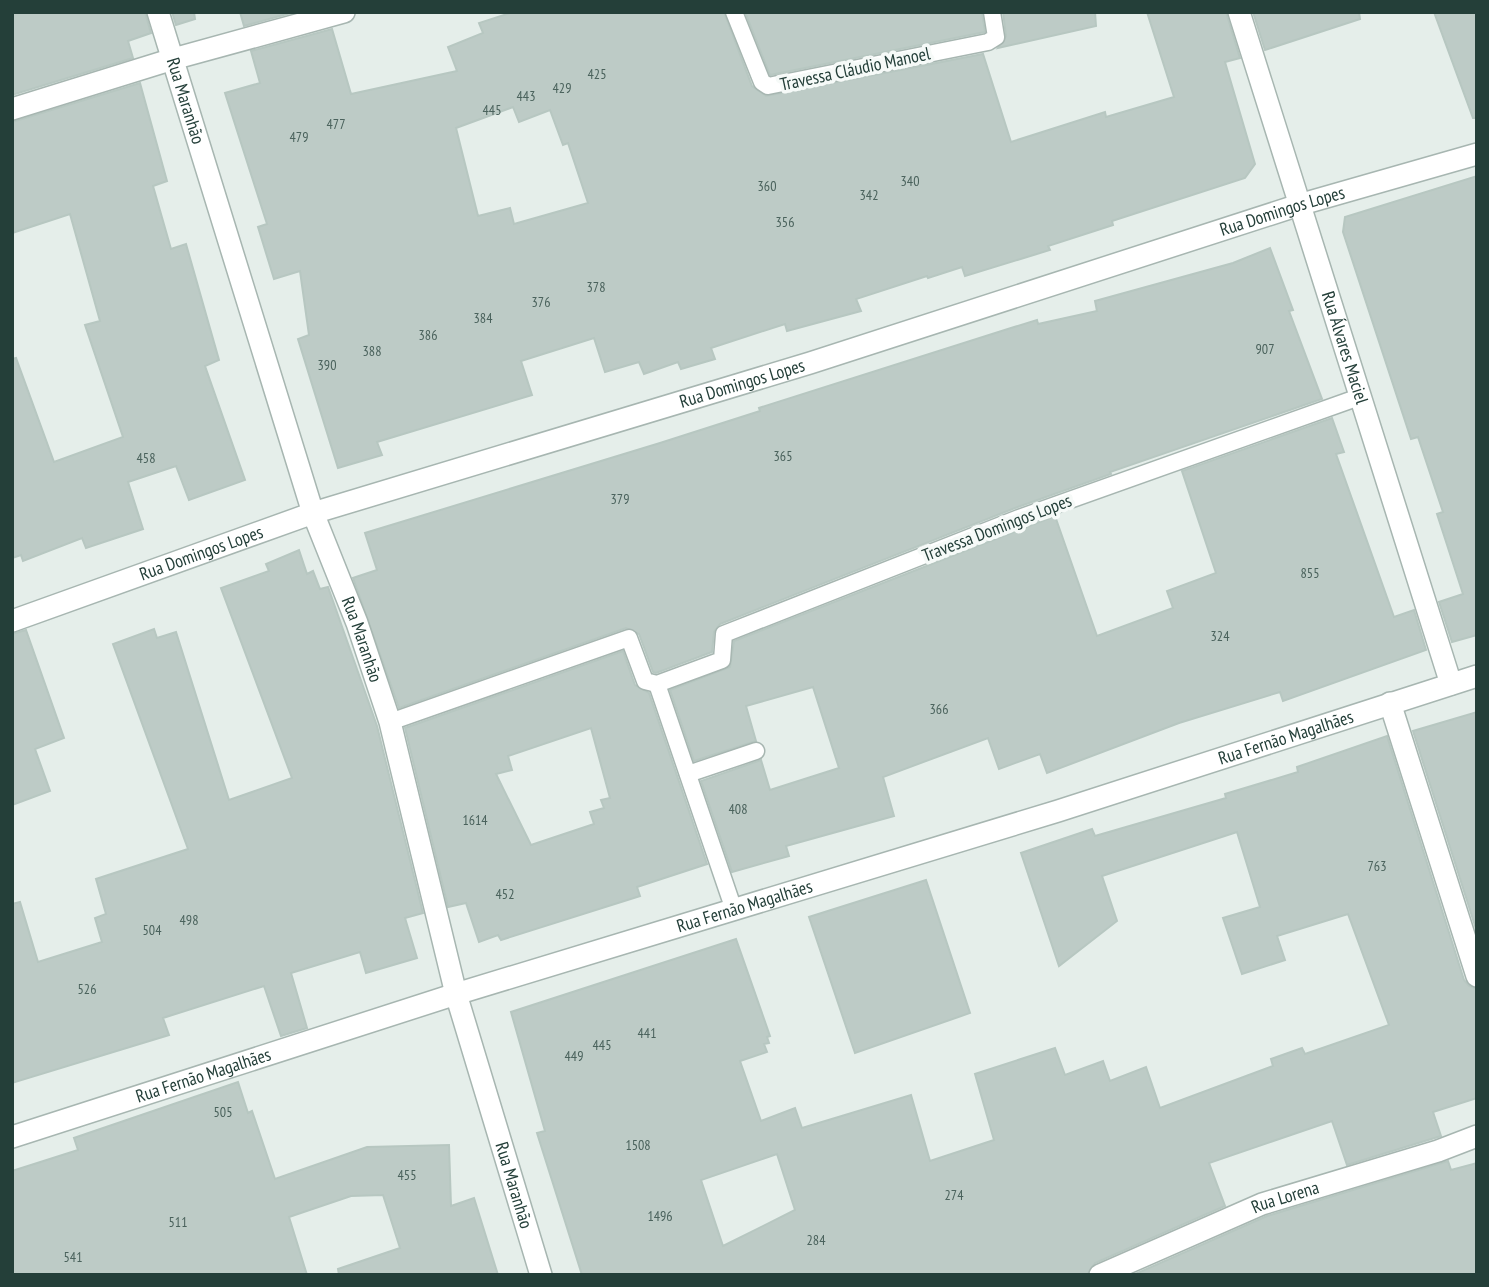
<svg xmlns="http://www.w3.org/2000/svg" width="1489" height="1287" font-family="'PT Sans Narrow',sans-serif">
	<rect width="100%" height="100%" fill="#e5eeea"/>
	<g fill="#bdcbc6" stroke="#b7c7c1" stroke-width="2" fill-rule="evenodd">
		<polygon points="12,12 145,12 151,33 128,41 133,58 12,95"/>
		<polygon points="172,12 194,12 195,19 176,25"/>
		<polygon points="240,12 294,12 244,26"/>
		<path d="M513,12H724L752,86L766,96L983,54L1011,142L1105,112L1106,117L1174,97L1147,12H1226L1240,58L1225,62L1255,164L1245,178L1112,221L1113,225L1048,246L1050,250L965,276L962,267L928,278L927,276L856,299L861,311L787,331L785,324L711,348L715,359L681,369L678,362L644,374L639,362L605,372L594,338L521,361L532,395L377,442L382,455L338,468L298,339L309,335L300,271L274,279L258,227L267,224L225,93L260,83L251,51L332,29L351,94L457,71L448,47L483,33L479,23ZM513,107L519,122L550,110L563,145L568,143L588,203L514,224L510,208L478,216L456,128Z"/>
		<polygon points="745,12 982,12 985,32 770,75"/>
		<polygon points="1003,12 1095,12 1096,26 998,48 1006,36"/>
		<polygon points="1253,12 1359,12 1360,19 1265,50"/>
		<polygon points="1434,12 1477,12 1477,118 1473,118"/>
		<polygon points="140,83 167,181 153,186 171,249 186,244 219,360 205,366 245,480 189,500 176,466 128,482 143,529 86,548 82,538 23,561 21,555 12,558 12,359 16,358 54,462 123,437 85,325 100,321 70,214 12,233 12,122"/>
		<polygon points="1477,176 1477,635 1452,642 1439,602 1463,594 1437,514 1443,512 1418,437 1411,439 1343,232 1345,217"/>
		<polygon points="1270,248 1293,310 1289,311 1322,399 1110,472 1111,474 1015,508 720,624 714,632 712,652 656,673 653,672 639,634 626,628 399,708 353,578 377,570 365,533 660,443 760,411 759,408 1011,328 1037,320 1038,324 1097,311 1095,301 1233,263"/>
		<polygon points="1332,418 1344,452 1336,454 1394,617 1414,610 1426,650 1283,701 1280,692 1179,723 1047,773 1040,754 999,769 988,738 883,777 894,816 786,846 789,856 732,872 701,781 761,760 770,790 839,768 813,687 746,706 756,741 694,761 670,690 730,667 734,641 1055,516 1097,636 1173,608 1167,591 1216,573 1182,471"/>
		<polygon points="299,550 307,574 313,571 320,589 328,587 377,726 423,913 405,918 417,958 366,973 360,952 291,973 307,1028 281,1036 264,986 163,1018 169,1035 12,1083 12,904 20,902 38,962 102,942 95,918 106,914 96,879 188,849 113,644 154,629 157,638 176,632 229,800 292,778 221,588 269,571 266,564"/>
		<polygon points="26,630 64,738 35,749 50,791 12,805 12,634"/>
		<path d="M623,651L635,685L649,693L707,864L637,887L640,896L501,940L498,935L479,942L466,903L448,907L405,728ZM591,728L610,798L601,800L604,808L590,812L594,824L531,845L496,774L512,770L508,756Z"/>
		<polygon points="1477,712 1477,932 1413,731"/>
		<path d="M1387,736L1464,980L1469,986L1477,989V1098L1433,1112L1441,1136L1347,1165L1332,1121L1209,1163L1225,1206L1095,1263L1087,1275H582L537,1133L545,1131L511,1012L736,939L770,1036L767,1037L769,1043L764,1044L767,1052L740,1061L761,1121L795,1108L802,1128L911,1095L930,1161L994,1140L975,1074L1055,1048L1065,1075L1103,1061L1110,1081L1146,1067L1160,1108L1273,1066L1271,1059L1302,1048L1305,1054L1389,1025L1348,914L1277,936L1285,960L1242,974L1223,918L1260,907L1237,832L1102,876L1117,921L1059,966L1021,853L1092,829L1095,836L1226,798L1225,794L1298,772L1297,767ZM777,1154L795,1210L723,1246L701,1180Z"/>
		<polygon points="926,880 970,1013 855,1053 809,917"/>
		<polygon points="238,1082 248,1113 252,1111 275,1179 367,1147 449,1145 451,1206 474,1198 498,1275 339,1275 338,1269 400,1248 383,1195 351,1196 289,1217 307,1275 12,1275 12,1171 78,1150 74,1138"/>
		<polygon points="1448,1161 1451,1170 1477,1163 1477,1275 1133,1275 1267,1216"/>
	</g>
	<g fill="none" stroke-linecap="round" stroke-linejoin="round">
		<g stroke="#a7b6b1" stroke-width="19">
			<g id="service">
				<polyline points="734,12 762,82 768,86 988,42 996,37 992,12"/>
				<polyline points="657,684 734,910"/>
				<polyline points="390,722 629,638 645,681 657,684 722,660 724,634 1019,518 1362,396"/>
				<polyline points="688,774 756,751"/>
			</g>
		</g>
		<g stroke="#a7b6b1" stroke-width="24">
			<g id="minor">
				<path id="s1" d="M158,12L313,513L357,623L390,722L456,994L541,1275"/>
				<path id="s2" d="M1239,12L1451,684"/>
				<polyline points="12,109 173,59 344,12"/>
				<path id="s3" d="M12,621L313,513L810,363L1302,204L1477,154"/>
				<polyline points="1390,703 1477,976"/>
				<path id="s4" d="M12,1137L456,994L1058,811L1477,676"/>
				<path id="s5" d="M1100,1275L1262,1204L1438,1151L1477,1136"/>
			</g>
		</g>
		<use href="#service" stroke="#fff" stroke-width="16"/>
		<use href="#minor" stroke="#fff" stroke-width="21"/>
	</g>
	<g text-anchor="middle" stroke-width="7" stroke-linejoin="round" paint-order="stroke">
		<g font-size="14" fill="#4a625c">
			<text x="597" y="79">425</text>
			<text x="562" y="93">429</text>
			<text x="526" y="101">443</text>
			<text x="492" y="115">445</text>
			<text x="336" y="129">477</text>
			<text x="299" y="142">479</text>
			<text x="910" y="186">340</text>
			<text x="767" y="191">360</text>
			<text x="869" y="200">342</text>
			<text x="785" y="227">356</text>
			<text x="596" y="292">378</text>
			<text x="541" y="307">376</text>
			<text x="483" y="323">384</text>
			<text x="428" y="340">386</text>
			<text x="1265" y="354">907</text>
			<text x="372" y="356">388</text>
			<text x="327" y="370">390</text>
			<text x="783" y="461">365</text>
			<text x="146" y="463">458</text>
			<text x="620" y="504">379</text>
			<text x="1310" y="578">855</text>
			<text x="1220" y="641">324</text>
			<text x="939" y="714">366</text>
			<text x="738" y="814">408</text>
			<text x="475" y="825">1614</text>
			<text x="1377" y="871">763</text>
			<text x="505" y="899">452</text>
			<text x="189" y="925">498</text>
			<text x="152" y="935">504</text>
			<text x="87" y="994">526</text>
			<text x="647" y="1038">441</text>
			<text x="602" y="1050">445</text>
			<text x="574" y="1061">449</text>
			<text x="223" y="1117">505</text>
			<text x="638" y="1150">1508</text>
			<text x="407" y="1180">455</text>
			<text x="954" y="1200">274</text>
			<text x="660" y="1221">1496</text>
			<text x="178" y="1227">511</text>
			<text x="816" y="1245">284</text>
			<text x="73" y="1262">541</text>
		</g>
		<g font-size="18" fill="#243f39" stroke="#f6faf8">
			<text transform="translate(855 69) rotate(-12)" y="6">Travessa Cláudio Manoel</text>
			<text dy="6" stroke="none"><textPath href="#s1" startOffset="93">Rua Maranhão</textPath></text>
			<text dy="6" stroke="none"><textPath href="#s3" startOffset="1335">Rua Domingos Lopes</textPath></text>
			<text dy="6" stroke="none"><textPath href="#s2" startOffset="352">Rua Álvares Maciel</textPath></text>
			<text dy="6" stroke="none"><textPath href="#s3" startOffset="768">Rua Domingos Lopes</textPath></text>
			<text transform="translate(997 528) rotate(-21)" y="6">Travessa Domingos Lopes</text>
			<text dy="6" stroke="none"><textPath href="#s3" startOffset="201">Rua Domingos Lopes</textPath></text>
			<text dy="6" stroke="none"><textPath href="#s1" startOffset="660">Rua Maranhão</textPath></text>
			<text dy="6" stroke="none"><textPath href="#s4" startOffset="1335">Rua Fernão Magalhães</textPath></text>
			<text dy="6" stroke="none"><textPath href="#s4" startOffset="768">Rua Fernão Magalhães</textPath></text>
			<text dy="6" stroke="none"><textPath href="#s4" startOffset="201">Rua Fernão Magalhães</textPath></text>
			<text dy="6" stroke="none"><textPath href="#s1" startOffset="1227">Rua Maranhão</textPath></text>
			<text dy="6" stroke="none"><textPath href="#s5" startOffset="201">Rua Lorena</textPath></text>
		</g>
	</g>
	<rect width="1489" height="1287" fill="none" stroke="#243f39" stroke-width="28"/>
</svg>
